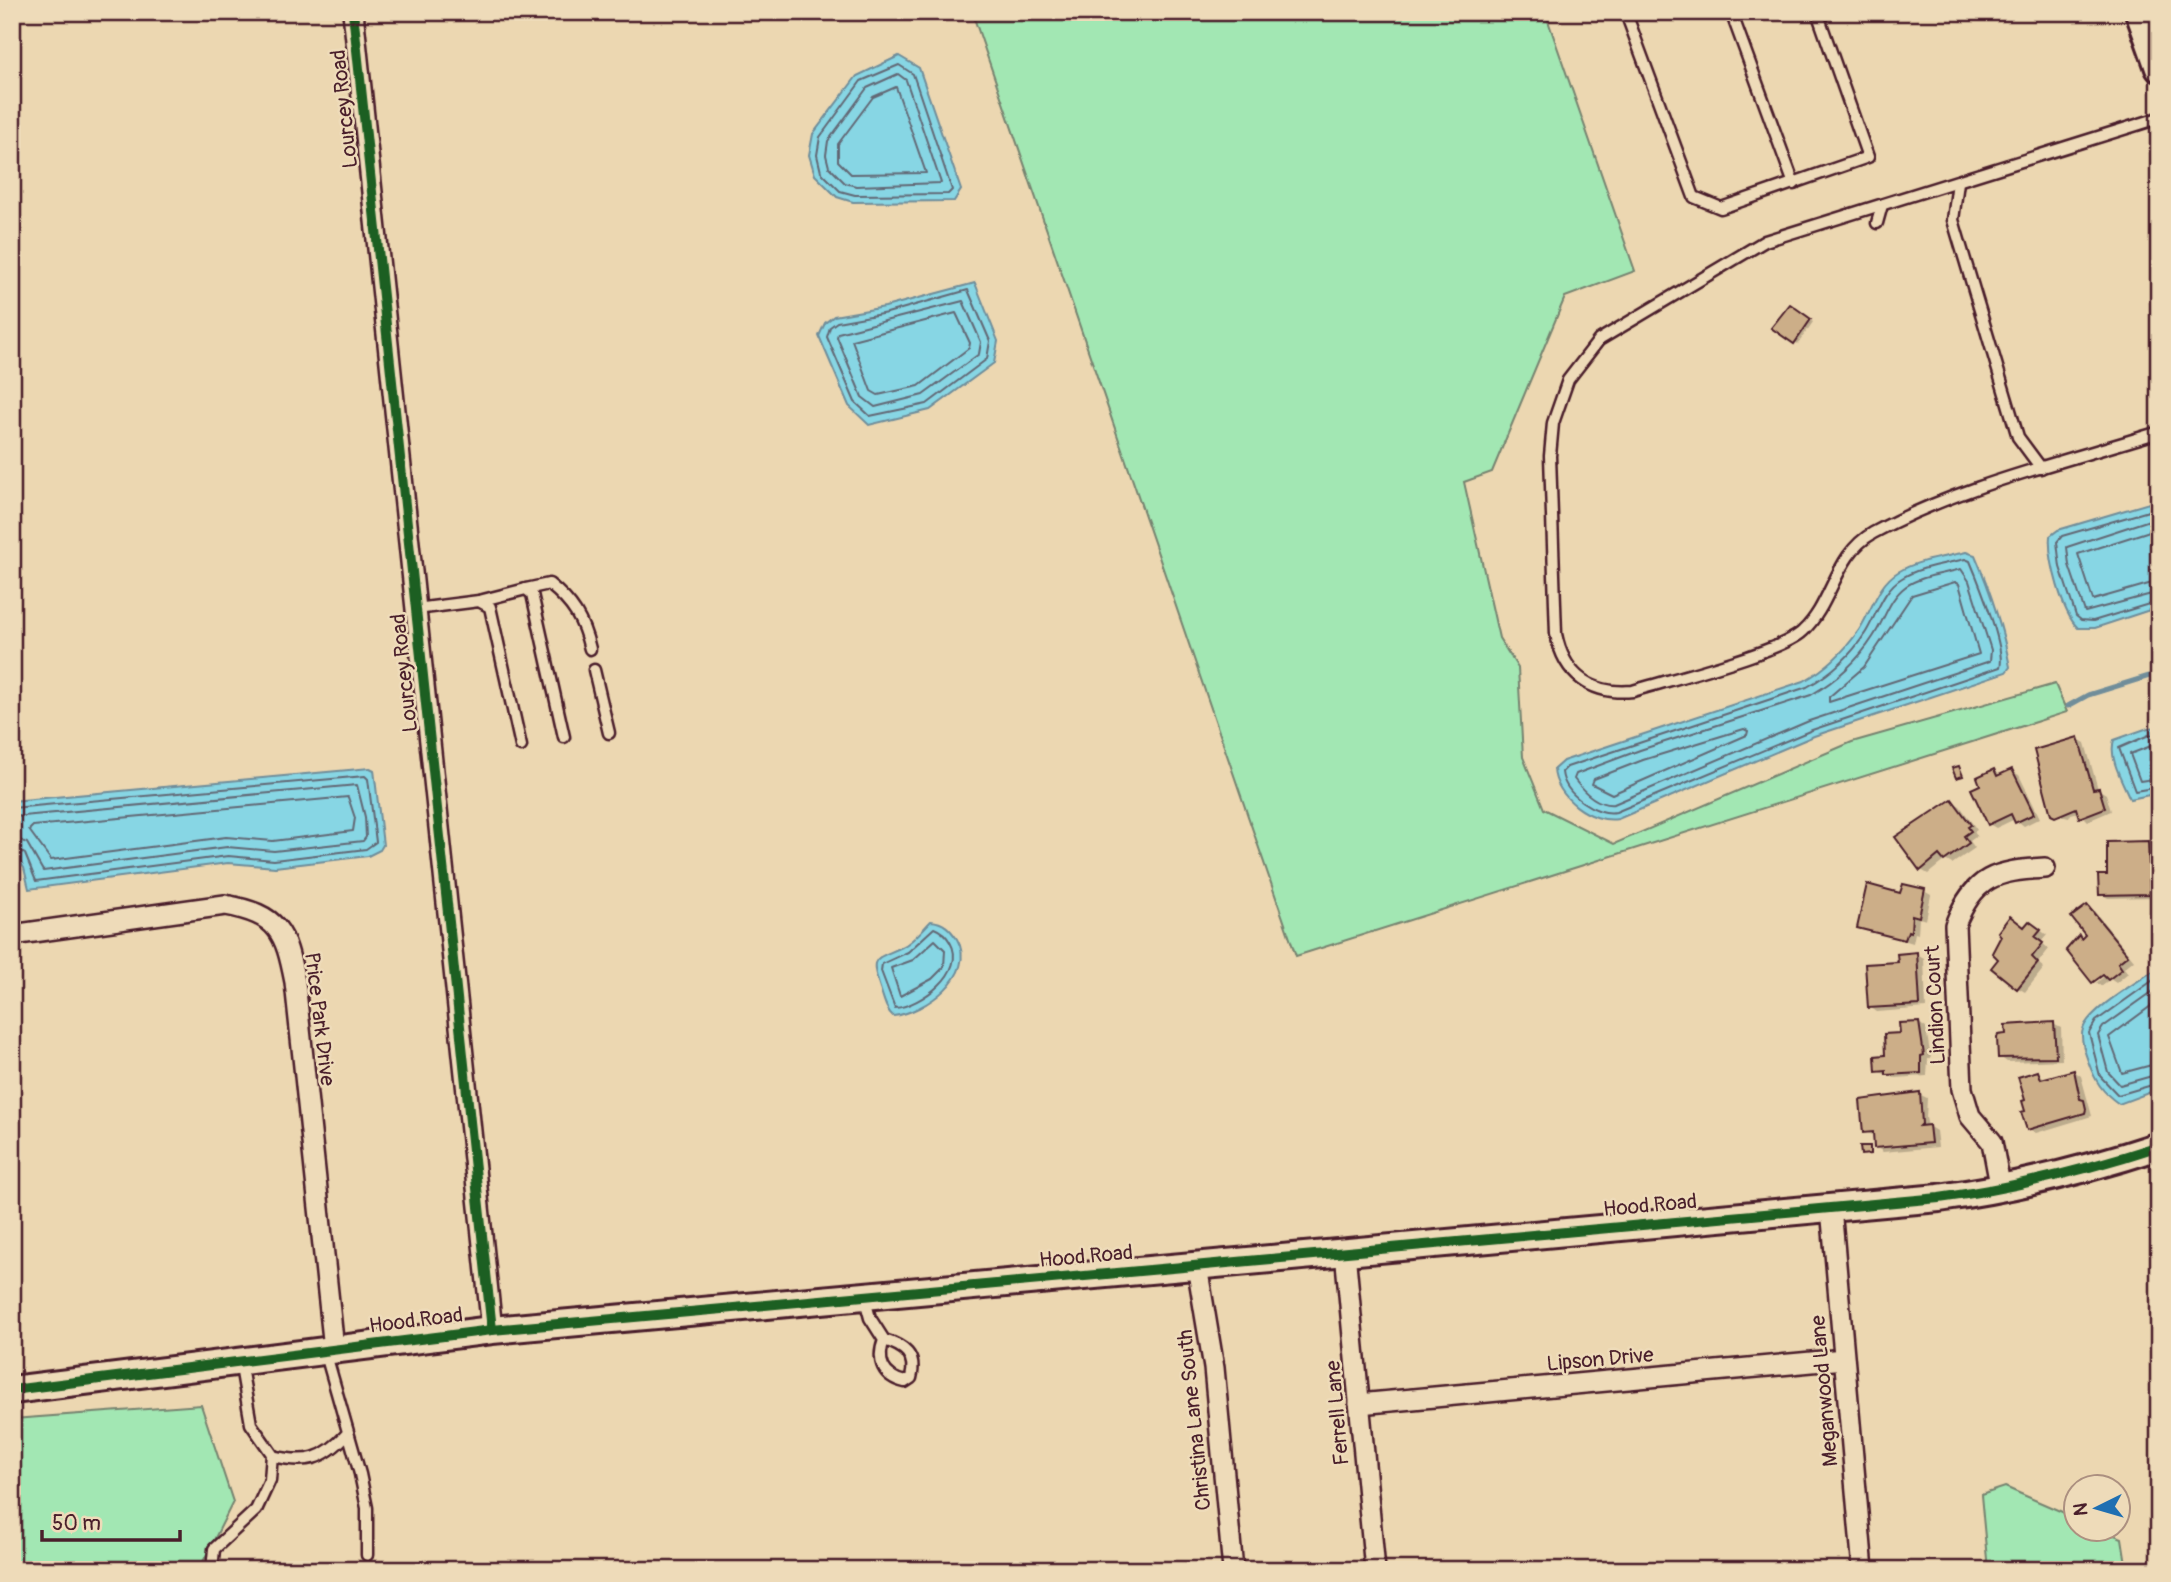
<svg xmlns="http://www.w3.org/2000/svg" width="2171" height="1582" font-family="Pangolin,sans-serif">
	<rect width="100%" height="100%" fill="#ecd7b1"/>
	<filter id="ink" filterUnits="userSpaceOnUse"><feTurbulence type="fractalNoise" baseFrequency=".0143" numOctaves="2"/><feDisplacementMap in="SourceGraphic" scale="14" xChannelSelector="R" yChannelSelector="G"/><feConvolveMatrix kernelMatrix="1 2 1 2 8 2 1 2 1" color-interpolation-filters="sRGB"/></filter>
	<g filter="url(#ink)">
		<g fill="#a2e7b3" stroke="#76836f" stroke-width="2">
			<polygon points="972,12 1545,12 1635,271 1565,297 1492,472 1464,482 1499,638 1518,668 1523,757 1544,809 1614,844 1852,742 2055,684 2067,712 1296,956"/>
			<polygon points="201,1405 233,1502 199,1570 12,1570 13,1419"/>
			<polygon points="2005,1487 2076,1518 2076,1530 2102,1530 2122,1538 2127,1570 1988,1570 1981,1495"/>
		</g>
		<g fill="#87d6e4" stroke="#6f8d9a" stroke-width="2">
			<polygon points="899,56 919,68 961,190 954,201 853,202 837,197 815,175 809,155 813,134 857,76"/>
			<polygon points="975,283 998,341 994,363 930,410 869,425 849,406 819,336 825,323 834,316 885,307"/>
			<path d="M2159,500V607L2095,628H2078C2062,613 2048,558 2050,536L2058,530Z"/>
			<path d="M1966,552L1975,555C1990,590 2003,629 2010,667L2006,672L1814,736L1618,819C1592,824 1555,797 1554,769L1563,761L1804,681C1827,668 1844,652 1859,630C1872,610 1878,584 1898,572C1917,560 1945,557 1966,552Z"/>
			<path d="M2159,727V793L2130,799C2123,782 2108,758 2114,740L2148,728Z"/>
			<polygon points="370,768 374,770 383,845 380,850 368,856 275,867 228,863 29,889 24,868 12,850 12,801"/>
			<path d="M931,921C944,922 950,929 957,939C978,975 924,1013 893,1016C886,1010 884,1000 881,991C869,955 873,961 902,947C913,942 923,929 931,921Z"/>
			<path d="M2159,967V1089L2119,1104C2102,1092 2095,1081 2088,1061C2085,1053 2080,1037 2083,1029C2089,1009 2141,980 2159,967Z"/>
		</g>
		<g fill="#0003">
			<polygon points="1790,306 1813,322 1798,344 1774,328"/>
			<polygon points="2078,739 2085,743 2098,789 2106,794 2111,811 2088,821 2079,812 2071,814 2069,818 2052,814"/>
			<polygon points="1994,771 2001,775 2011,771 2019,775 2040,818 2024,826 2015,819 1996,828 1989,824 1983,785"/>
			<polygon points="1952,801 1960,806 1977,830 1974,832 1977,836 1970,841 1975,848 1952,864 1945,860 1928,874 1921,870"/>
			<polygon points="2148,843 2155,847 2156,897 2108,898 2101,894 2109,877"/>
			<polygon points="1924,891 1931,895 1926,920 1919,918 1918,934 1915,933 1913,943 1859,927 1901,895"/>
			<polygon points="2087,907 2094,911 2134,960 2124,968 2128,973 2116,983 2110,979 2101,986 2096,983 2111,971 2109,968 2094,982 2068,950 2079,937 2083,940 2088,936"/>
			<polygon points="2030,923 2047,935 2041,942 2049,949 2038,963 2044,968 2025,992 2018,988 2025,929"/>
			<polygon points="1917,954 1924,958 1926,1008 1877,1012 1870,1007 1900,964"/>
			<polygon points="1919,1023 1926,1028 1931,1059 1928,1059 1927,1076 1895,1078 1877,1071 1901,1035"/>
			<polygon points="2053,1024 2061,1028 2062,1060 2007,1062 2000,1057"/>
			<polygon points="2074,1071 2081,1076 2092,1116 2036,1133 2029,1129 2028,1112 2038,1072 2046,1080"/>
			<polygon points="1919,1094 1927,1098 1926,1118 1928,1126 1936,1131 1938,1147 1883,1152 1876,1147 1875,1136 1865,1132"/>
		</g>
		<g fill="none" stroke-linecap="round" stroke-linejoin="round">
			<g stroke="#626875" stroke-width="2">
				<polygon points="899,65 913,74 952,190 948,194 855,195 840,191 821,172 817,155 820,137 861,81"/>
				<polygon points="898,74 906,80 941,183 856,186 845,183 829,167 826,155 828,141 867,88"/>
				<polygon points="896,87 926,173 851,174 838,161 838,144 873,97"/>
				<polygon points="968,290 990,341 987,359 927,404 870,416 855,402 827,337 830,327 837,322 887,313"/>
				<polygon points="963,301 981,342 979,354 923,395 875,407 862,397 837,337 838,333"/>
				<polygon points="956,313 970,343 969,348 919,386 878,395 871,391 852,340"/>
				<polyline points="2159,508 2062,536 2057,542 2060,567 2076,616 2081,620 2093,621 2159,601"/>
				<polyline points="2159,517 2067,547 2069,565 2085,612 2159,592"/>
				<polyline points="2159,528 2078,554 2093,600 2159,581"/>
				<path d="M1965,559L1970,561C1978,580 2006,649 2000,667L1812,730L1616,812C1596,816 1564,794 1562,772L1567,767L1807,687C1832,673 1851,656 1866,632C1877,614 1883,589 1902,578C1919,567 1945,564 1965,559Z"/>
				<path d="M1961,569L1969,581L1991,650L1990,661L1809,721L1614,804C1597,806 1583,791 1574,779L1576,774L1640,750L1811,695C1837,680 1857,662 1873,637C1884,621 1889,599 1905,587C1919,576 1944,574 1961,569Z"/>
				<polygon points="1955,582 1959,584 1979,654 1829,702 1829,697 1864,667 1912,595"/>
				<polygon points="1744,729 1748,731 1747,735 1612,794 1592,784 1594,779 1643,760"/>
				<polyline points="2159,734 2149,735 2119,748 2135,791 2159,787"/>
				<polyline points="2159,743 2130,754 2140,781 2159,778"/>
				<polygon points="348,797 355,818 353,831 273,841 226,837 51,860 29,830 33,826"/>
				<polyline points="12,808 365,776 368,779 376,842 366,849 274,860 228,856 36,881 25,854 12,846"/>
				<polyline points="12,817 357,785 365,817 366,837 363,841 274,851 227,847 43,871 27,843 12,837"/>
				<path d="M934,928C942,931 946,935 950,942C968,972 920,1006 895,1008L881,971L882,964L908,952Z"/>
				<polygon points="935,940 945,950 944,967 932,979 900,996 891,968 913,960"/>
				<polyline points="2159,976 2096,1021 2089,1033 2100,1076 2118,1095 2159,1083"/>
				<polyline points="2159,987 2103,1027 2098,1035 2108,1072 2120,1085 2159,1074"/>
				<polyline points="2159,1000 2109,1037 2122,1073 2159,1063"/>
			</g>
			<polyline stroke="#6f8d9a" stroke-width="5" points="2068,706 2088,695 2159,673"/>
		</g>
		<g fill="#ccae88" stroke="#4a1f2b" stroke-width="2">
			<polygon points="1790,304 1811,319 1794,344 1771,328"/>
			<polygon points="2078,737 2093,789 2099,788 2105,808 2079,818 2076,808 2055,817 2051,815 2034,750"/>
			<polygon points="1959,766 1963,776 1956,778 1952,768"/>
			<polygon points="1994,769 1997,776 2012,769 2034,814 2015,823 2011,814 1988,825 1971,789 1980,785 1977,777"/>
			<polygon points="1952,799 1971,825 1968,827 1971,831 1964,836 1969,843 1944,861 1939,855 1920,871 1895,837"/>
			<polygon points="2148,841 2150,894 2099,895 2098,875 2107,875 2107,842"/>
			<polygon points="1867,884 1900,893 1903,884 1925,889 1919,917 1912,915 1911,932 1908,931 1905,940 1857,928"/>
			<polygon points="2087,905 2128,955 2118,963 2122,969 2108,980 2103,975 2092,983 2066,950 2079,935 2081,939 2085,935 2071,917"/>
			<polygon points="2010,916 2024,927 2029,921 2041,930 2035,937 2043,943 2032,957 2038,963 2017,989 1991,968 1998,959 1992,953 2001,936 1998,932"/>
			<polygon points="1917,952 1920,1005 1868,1008 1865,964 1898,962 1897,954"/>
			<polygon points="1919,1022 1924,1055 1921,1056 1921,1073 1886,1075 1886,1071 1876,1072 1875,1056 1885,1055 1884,1034 1900,1033 1899,1023"/>
			<polygon points="2054,1022 2056,1057 1998,1058 1997,1038 1998,1035 2006,1034 2005,1025"/>
			<polygon points="2074,1070 2080,1099 2084,1100 2086,1109 2085,1113 2027,1130 2021,1112 2025,1111 2022,1101 2025,1100 2018,1077 2038,1071 2041,1079"/>
			<polygon points="1920,1092 1922,1124 1920,1126 1929,1125 1931,1143 1874,1148 1873,1132 1863,1133 1860,1100"/>
			<polygon points="1860,1146 1870,1146 1870,1154 1861,1155"/>
		</g>
		<g fill="none" stroke-linecap="round" stroke-linejoin="round">
			<g stroke="#4a1f2b" stroke-width="15">
				<g id="lane">
					<polyline points="1636,12 1627,16 1694,197 1721,208 1868,157 1817,12"/>
					<polyline points="1731,12 1794,184"/>
					<path d="M2159,118L1765,241L1599,340L1568,380L1553,423L1550,456L1556,634C1564,675 1591,695 1633,691C1668,680 1782,652 1803,631C1833,603 1835,554 1873,533C1961,485 2064,462 2159,432"/>
					<polyline points="1958,182 1953,220 2018,437 2041,468"/>
					<polyline points="1877,223 1882,205"/>
					<path d="M526,589L549,584C573,603 583,620 590,649"/>
					<polyline points="479,601 526,589 532,594 564,737"/>
					<polyline points="416,609 479,601 490,607 521,746"/>
					<polyline points="594,670 609,733"/>
					<path d="M864,1296L870,1318L884,1340C876,1361 883,1377 905,1382L911,1378C917,1355 904,1346 884,1340"/>
					<polyline points="325,1351 360,1474 367,1508 367,1555"/>
					<path d="M272,1456C307,1464 323,1460 347,1434"/>
					<polyline points="212,1570 214,1549 256,1510 270,1480 272,1454 251,1424 240,1361"/>
				</g>
			</g>
			<g stroke="#4a1f2b" stroke-width="24">
				<g id="street">
					<polyline points="353,12 492,1330"/>
					<path d="M12,935L225,905C279,915 285,931 295,982L334,1349"/>
					<path d="M2001,1190L1992,1142L1970,1116L1962,1089L1955,925C1974,876 1996,871 2045,868"/>
					<polyline points="1831,1208 1863,1570"/>
					<polyline points="1345,1252 1375,1570"/>
					<polyline points="1197,1266 1214,1368 1233,1570"/>
					<polyline points="1359,1404 1844,1359"/>
				</g>
			</g>
			<g stroke="#4a1f2b" stroke-width="32">
				<g id="secondary">
					<polyline points="2139,12 2159,68"/>
					<path d="M12,1390L492,1330L1939,1198C2014,1188 2086,1170 2159,1146"/>
				</g>
			</g>
			<use href="#lane" stroke="#eedbb9" stroke-width="10"/>
			<use href="#street" stroke="#eedbb9" stroke-width="19"/>
			<use href="#secondary" stroke="#eedbb9" stroke-width="26"/>
			<g stroke="#eedbb9" stroke-width="15">
				<g id="cycleway">
					<polyline points="353,12 492,1330"/>
					<path d="M12,1390L492,1330L1939,1198C2014,1188 2086,1170 2159,1146"/>
				</g>
			</g>
			<use href="#cycleway" stroke="#1b5e20" stroke-width="10"/>
		</g>
	</g>
	<g text-anchor="middle" stroke-width="5" stroke-linejoin="round" paint-order="stroke">
		<g font-size="21" fill="#4a1f2b" stroke="#eedbb9">
			<text transform="translate(344 109) rotate(-96)" y="7">Lourcey Road</text>
			<text transform="translate(404 673) rotate(-96)" y="7">Lourcey Road</text>
			<text transform="translate(1935 1005) rotate(-93)" y="7">Lindion Court</text>
			<text transform="translate(320 1019) rotate(83)" y="7">Price Park Drive</text>
			<text transform="translate(1650 1205) rotate(-5)" y="7">Hood Road</text>
			<text transform="translate(1086 1256) rotate(-5)" y="7">Hood Road</text>
			<text transform="translate(416 1320) rotate(-7)" y="7">Hood Road</text>
			<text transform="translate(1600 1359) rotate(-5)" y="7">Lipson Drive</text>
			<text transform="translate(1824 1391) rotate(-95)" y="7">Meganwood Lane</text>
			<text transform="translate(1337 1413) rotate(-95)" y="7">Ferrell Lane</text>
			<text transform="translate(1194 1420) rotate(-96)" y="7">Christina Lane South</text>
		</g>
	</g>
	<rect width="2171" height="1582" fill="none" stroke="#eedbb9" stroke-width="42"/>
	<rect x="21" y="21" width="2129" height="1540" fill="none" stroke="#4a1f2b" stroke-width="2.5" filter="url(#ink)"/>
	<g transform="translate(2097 1508) rotate(265)"><circle r="33" fill="#eedbb9" stroke="#ac9080" stroke-width="2"/>
	<path d="M0-5L12 26L0 18L-12 26Z" fill="#1f6fb2"/>
	<text y="-10" font-size="19" font-weight="bold" text-anchor="middle" fill="#4a1f2b">N</text>
	</g>
	<path d="M42 1530v10h138v-10" fill="none" stroke="#4a1f2b" stroke-width="3.5"/>
	<text x="52" y="1530" font-size="21" fill="#4a1f2b" stroke="#eedbb9" stroke-width="5" paint-order="stroke">50 m</text>
</svg>
